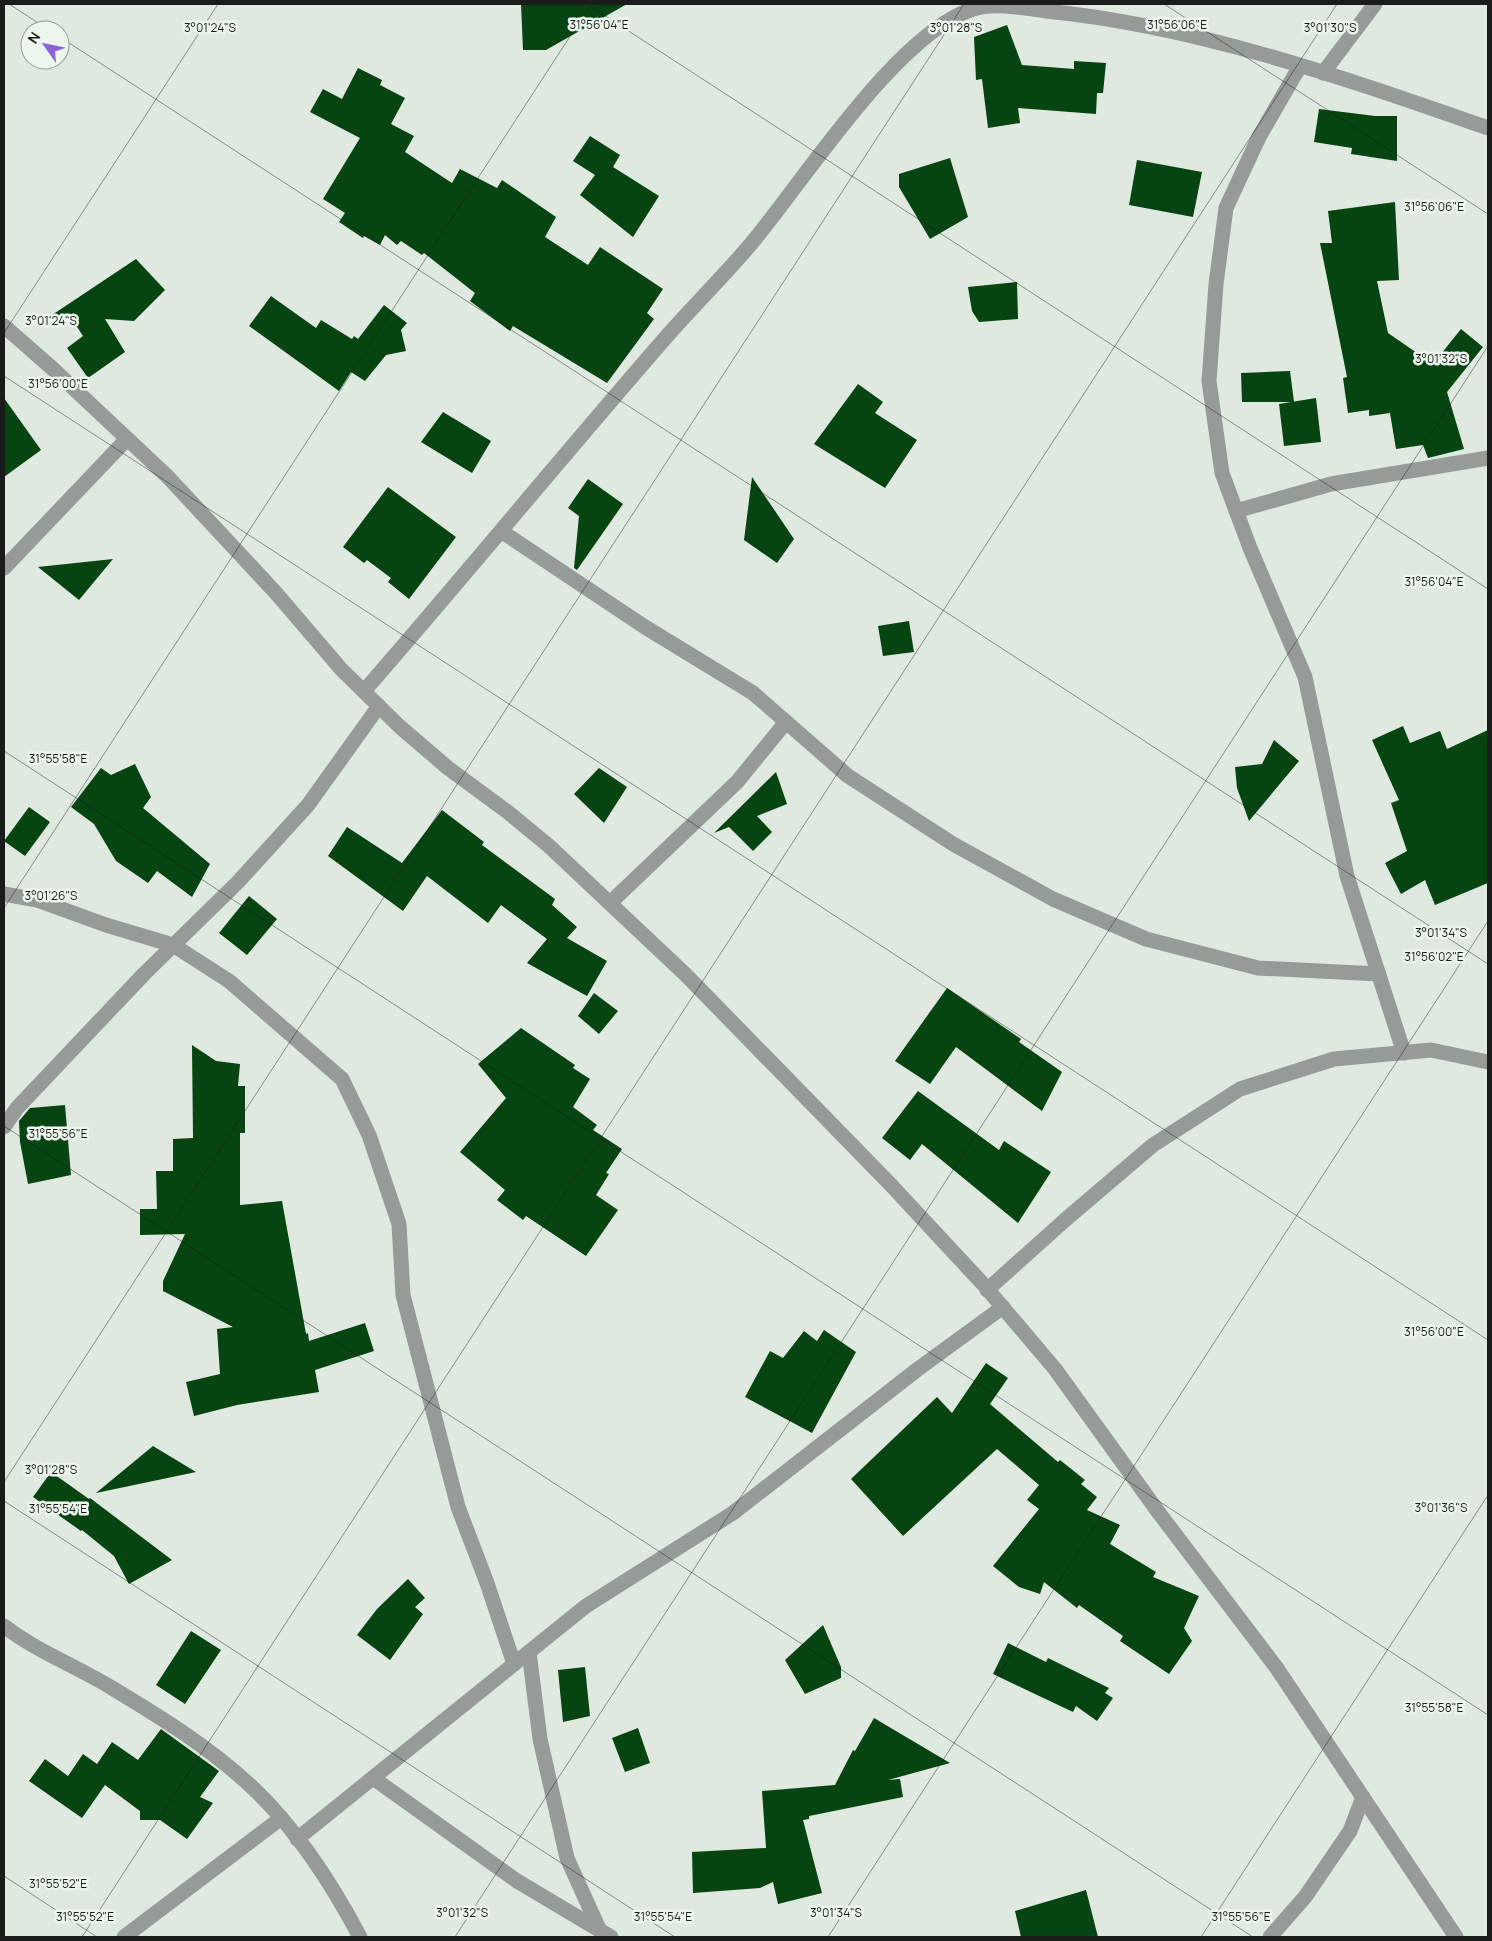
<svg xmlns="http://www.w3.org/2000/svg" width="1492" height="1941" font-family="Manrope,sans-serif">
	<rect width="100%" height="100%" fill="#dfe9df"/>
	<g fill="#064412">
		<polygon points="521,4 627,4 546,50 523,50"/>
		<polygon points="1007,25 1022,65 1074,69 1074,61 1106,63 1103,93 1097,93 1096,114 1018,108 1020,123 988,128 982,79 976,80 974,37"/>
		<polygon points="358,68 382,80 380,85 405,98 391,124 414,136 405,152 452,183 460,169 497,188 502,180 556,217 545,237 588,265 600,247 663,289 647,313 654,319 607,383 513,326 510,331 470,301 475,293 424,253 422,255 401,241 397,245 385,235 380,245 364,236 363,238 339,222 345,213 323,199 360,138 310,112 323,89 342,99"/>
		<polygon points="1319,109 1375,116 1397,116 1397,161 1351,154 1352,148 1314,142"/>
		<polygon points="590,136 620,155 613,167 659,196 633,237 580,195 595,175 573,161"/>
		<polygon points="950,158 968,217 930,239 899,187 899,174"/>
		<polygon points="1137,160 1202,172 1193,217 1129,205"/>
		<polygon points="1395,202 1399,280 1377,281 1388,333 1433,364 1461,329 1483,347 1447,392 1464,449 1428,458 1423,445 1396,449 1390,413 1369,416 1369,410 1348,413 1343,378 1347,377 1320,243 1332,243 1328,211"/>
		<polygon points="136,259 165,290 134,321 105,319 125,352 88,378 67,348 83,336 70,316 52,315"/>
		<polygon points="1017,282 1018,319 979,322 972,311 968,287"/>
		<polygon points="271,296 316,328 321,320 352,339 354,336 358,339 384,305 407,323 401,330 406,351 386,355 365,381 351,372 339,391 249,326"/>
		<polygon points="1290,371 1294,402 1242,402 1241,373"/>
		<polygon points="858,384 883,402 875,413 917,440 885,488 814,444"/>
		<polygon points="4,398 41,450 4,477"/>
		<polygon points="1316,398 1321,442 1284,446 1279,404"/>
		<polygon points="443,412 491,441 472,473 421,442"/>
		<polygon points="752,477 794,539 777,563 744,540"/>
		<polygon points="588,479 623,504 577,570 574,568 579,516 568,508"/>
		<polygon points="388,487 456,537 409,599 388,582 391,578 367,560 364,563 343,547"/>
		<polygon points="113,559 79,600 38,567"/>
		<polygon points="909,621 914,652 883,656 878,626"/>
		<polygon points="1403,726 1410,743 1440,731 1447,749 1488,730 1488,883 1435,905 1425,880 1401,894 1385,863 1407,851 1391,803 1399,800 1372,740"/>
		<polygon points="1274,740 1299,761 1249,821 1237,788 1235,767 1262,764"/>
		<polygon points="135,764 151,797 143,808 210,864 192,897 157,871 148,883 116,861 94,824 71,807 101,768 111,775"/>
		<polygon points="599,768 627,787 604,823 574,794"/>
		<polygon points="776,772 787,804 757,816 772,832 753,851 729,827 714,833"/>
		<polygon points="29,807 50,822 25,856 4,841"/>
		<polygon points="442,810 484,842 482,845 555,899 552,905 577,927 567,938 607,961 587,996 527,963 547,939 501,905 488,923 427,876 403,911 328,856 347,827 402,863"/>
		<polygon points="249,896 277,919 247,955 219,933"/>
		<polygon points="947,988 1021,1039 1019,1042 1062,1072 1042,1111 956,1047 930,1084 895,1061"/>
		<polygon points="594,993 618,1011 599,1034 578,1016"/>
		<polygon points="521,1028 575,1065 573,1068 590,1079 573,1107 597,1125 593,1130 622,1149 606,1173 609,1174 596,1195 618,1210 586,1256 526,1216 523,1220 497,1200 505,1190 460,1152 506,1098 478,1064"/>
		<polygon points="192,1045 216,1061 240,1064 238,1086 245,1086 245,1133 240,1133 240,1205 282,1201 306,1334 308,1333 309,1341 365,1323 374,1351 315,1370 319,1392 237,1405 194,1416 186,1382 220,1374 217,1329 233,1327 163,1291 163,1281 185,1234 140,1235 140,1209 157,1209 156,1171 173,1171 173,1139 193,1138"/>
		<polygon points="918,1091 999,1150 1004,1141 1051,1172 1018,1223 922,1144 910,1160 882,1138"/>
		<polygon points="65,1105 71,1175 28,1184 20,1142 19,1121 30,1108"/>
		<polygon points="824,1330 856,1352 812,1433 745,1397 770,1351 783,1358 804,1331 817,1341"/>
		<polygon points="986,1363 1008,1378 990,1404 1058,1462 1060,1460 1085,1480 1081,1484 1097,1497 1087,1510 1120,1525 1110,1544 1156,1572 1153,1577 1199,1596 1184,1628 1192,1641 1169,1674 1120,1641 1123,1636 1079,1605 1077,1608 1044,1582 1040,1594 1019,1587 993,1566 1039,1509 1027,1500 1039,1485 997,1449 903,1536 851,1479 937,1397 952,1413"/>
		<polygon points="153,1446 196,1472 96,1493"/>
		<polygon points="51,1472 89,1499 90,1498 172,1560 129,1584 114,1556 82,1530 81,1531 33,1497"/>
		<polygon points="408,1579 425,1598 415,1607 423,1614 390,1660 357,1635 377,1609"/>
		<polygon points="823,1625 841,1667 841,1678 805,1694 785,1660"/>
		<polygon points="191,1631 221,1650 185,1704 156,1685"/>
		<polygon points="1008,1643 1046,1662 1048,1658 1109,1688 1105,1693 1113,1698 1097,1721 1076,1706 1073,1712 993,1674"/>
		<polygon points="585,1667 590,1716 563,1722 558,1670"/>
		<polygon points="874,1718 950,1763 888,1780 900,1779 903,1797 809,1816 809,1819 803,1820 822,1893 778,1904 773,1882 760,1888 693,1893 692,1852 766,1848 762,1791 835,1785 853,1750 855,1751"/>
		<polygon points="638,1728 650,1763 625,1772 612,1738"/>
		<polygon points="161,1729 219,1771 200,1797 213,1803 187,1839 160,1820 140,1820 140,1811 105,1785 82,1818 29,1781 45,1759 68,1776 83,1754 97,1764 112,1742 138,1760"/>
		<polygon points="1086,1890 1098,1937 1021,1937 1015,1911"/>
	</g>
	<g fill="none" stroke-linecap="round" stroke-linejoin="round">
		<g stroke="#979b97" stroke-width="15">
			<polyline points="1300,66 1259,137 1226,208 1216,284 1209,381 1222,473 1250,548 1305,677 1347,876 1404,1053"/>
			<polyline points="1323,73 1375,4"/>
			<polyline points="4,326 53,369 168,477 276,593 341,669 399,726 448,768 509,813 549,846 686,975 891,1185 983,1284 1055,1369 1159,1513 1276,1667 1456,1937"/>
			<polyline points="1236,511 1331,484 1488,458"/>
			<polyline points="501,531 645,627 753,693 848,776 953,844 1053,899 1146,939 1258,968 1379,974"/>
			<polyline points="4,568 127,439"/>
			<path d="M364,691C466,574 565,453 667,336C696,303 727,273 755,239C807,176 898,33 973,9C995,2 1024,8 1046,11C1198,26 1344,78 1488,128"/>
			<polyline points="4,894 37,900 106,925 173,945 229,981 342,1079 369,1135 399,1224 403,1295 458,1507 487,1583 514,1664"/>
			<polyline points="610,903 737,782 786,722"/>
			<polyline points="4,1127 17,1108 144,974 238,882 308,805 379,706"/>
			<polyline points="987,1290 1065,1220 1153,1145 1240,1089 1334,1059 1431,1050 1488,1062"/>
			<path d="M4,1626C38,1652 76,1666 112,1688C162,1718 212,1749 254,1789C297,1830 333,1886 360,1937"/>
			<polyline points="529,1652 540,1739 567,1858 600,1931"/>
			<polyline points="373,1778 517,1881 611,1937"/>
			<polyline points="297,1839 586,1606 733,1513 918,1369 1003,1307"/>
			<polyline points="124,1937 280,1819"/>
			<polyline points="1270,1937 1305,1897 1350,1831 1363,1797"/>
		</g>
	</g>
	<path fill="none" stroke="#191c19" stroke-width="1" stroke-opacity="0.45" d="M9,4L49,30M587,4L1488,589M1164,4L1488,214M60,37L1488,964M4,333L218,4M4,376L1488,1340M4,751L1488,1715M4,908L591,4M4,1126L1253,1937M4,1482L964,4M4,1501L675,1937M4,1876L97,1937M82,1937L1337,4M455,1937L1488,346M828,1937L1488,921M1201,1937L1488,1495"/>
	<g font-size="12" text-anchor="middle" fill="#191c19" stroke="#ecf6ec" stroke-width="5" stroke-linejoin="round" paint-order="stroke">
		<text x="599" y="29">31°56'04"E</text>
		<text x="1177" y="29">31°56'06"E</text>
		<text x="210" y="32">3°01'24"S</text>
		<text x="956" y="32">3°01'28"S</text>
		<text x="1330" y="32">3°01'30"S</text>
		<text x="1434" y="211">31°56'06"E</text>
		<text x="51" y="325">3°01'24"S</text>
		<text x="1441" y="363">3°01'32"S</text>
		<text x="58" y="388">31°56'00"E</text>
		<text x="1434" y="586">31°56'04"E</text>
		<text x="58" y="763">31°55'58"E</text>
		<text x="51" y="900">3°01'26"S</text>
		<text x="1441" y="937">3°01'34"S</text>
		<text x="1434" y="961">31°56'02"E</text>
		<text x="58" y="1138">31°55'56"E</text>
		<text x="1434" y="1336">31°56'00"E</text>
		<text x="51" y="1474">3°01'28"S</text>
		<text x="1441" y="1512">3°01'36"S</text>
		<text x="58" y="1513">31°55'54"E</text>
		<text x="1434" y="1712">31°55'58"E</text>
		<text x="58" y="1888">31°55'52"E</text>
		<text x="462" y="1917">3°01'32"S</text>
		<text x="836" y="1917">3°01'34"S</text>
		<text x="85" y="1921">31°55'52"E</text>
		<text x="663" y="1921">31°55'54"E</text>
		<text x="1241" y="1921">31°55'56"E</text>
	</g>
	<rect width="1492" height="1941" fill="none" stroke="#191c19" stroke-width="10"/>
	<g transform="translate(45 45) rotate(303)"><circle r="24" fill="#ecf6ec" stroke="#989f98"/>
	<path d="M0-4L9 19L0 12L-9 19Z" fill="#8a62dc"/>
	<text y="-8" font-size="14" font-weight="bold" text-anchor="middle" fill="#191c19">N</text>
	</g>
</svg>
